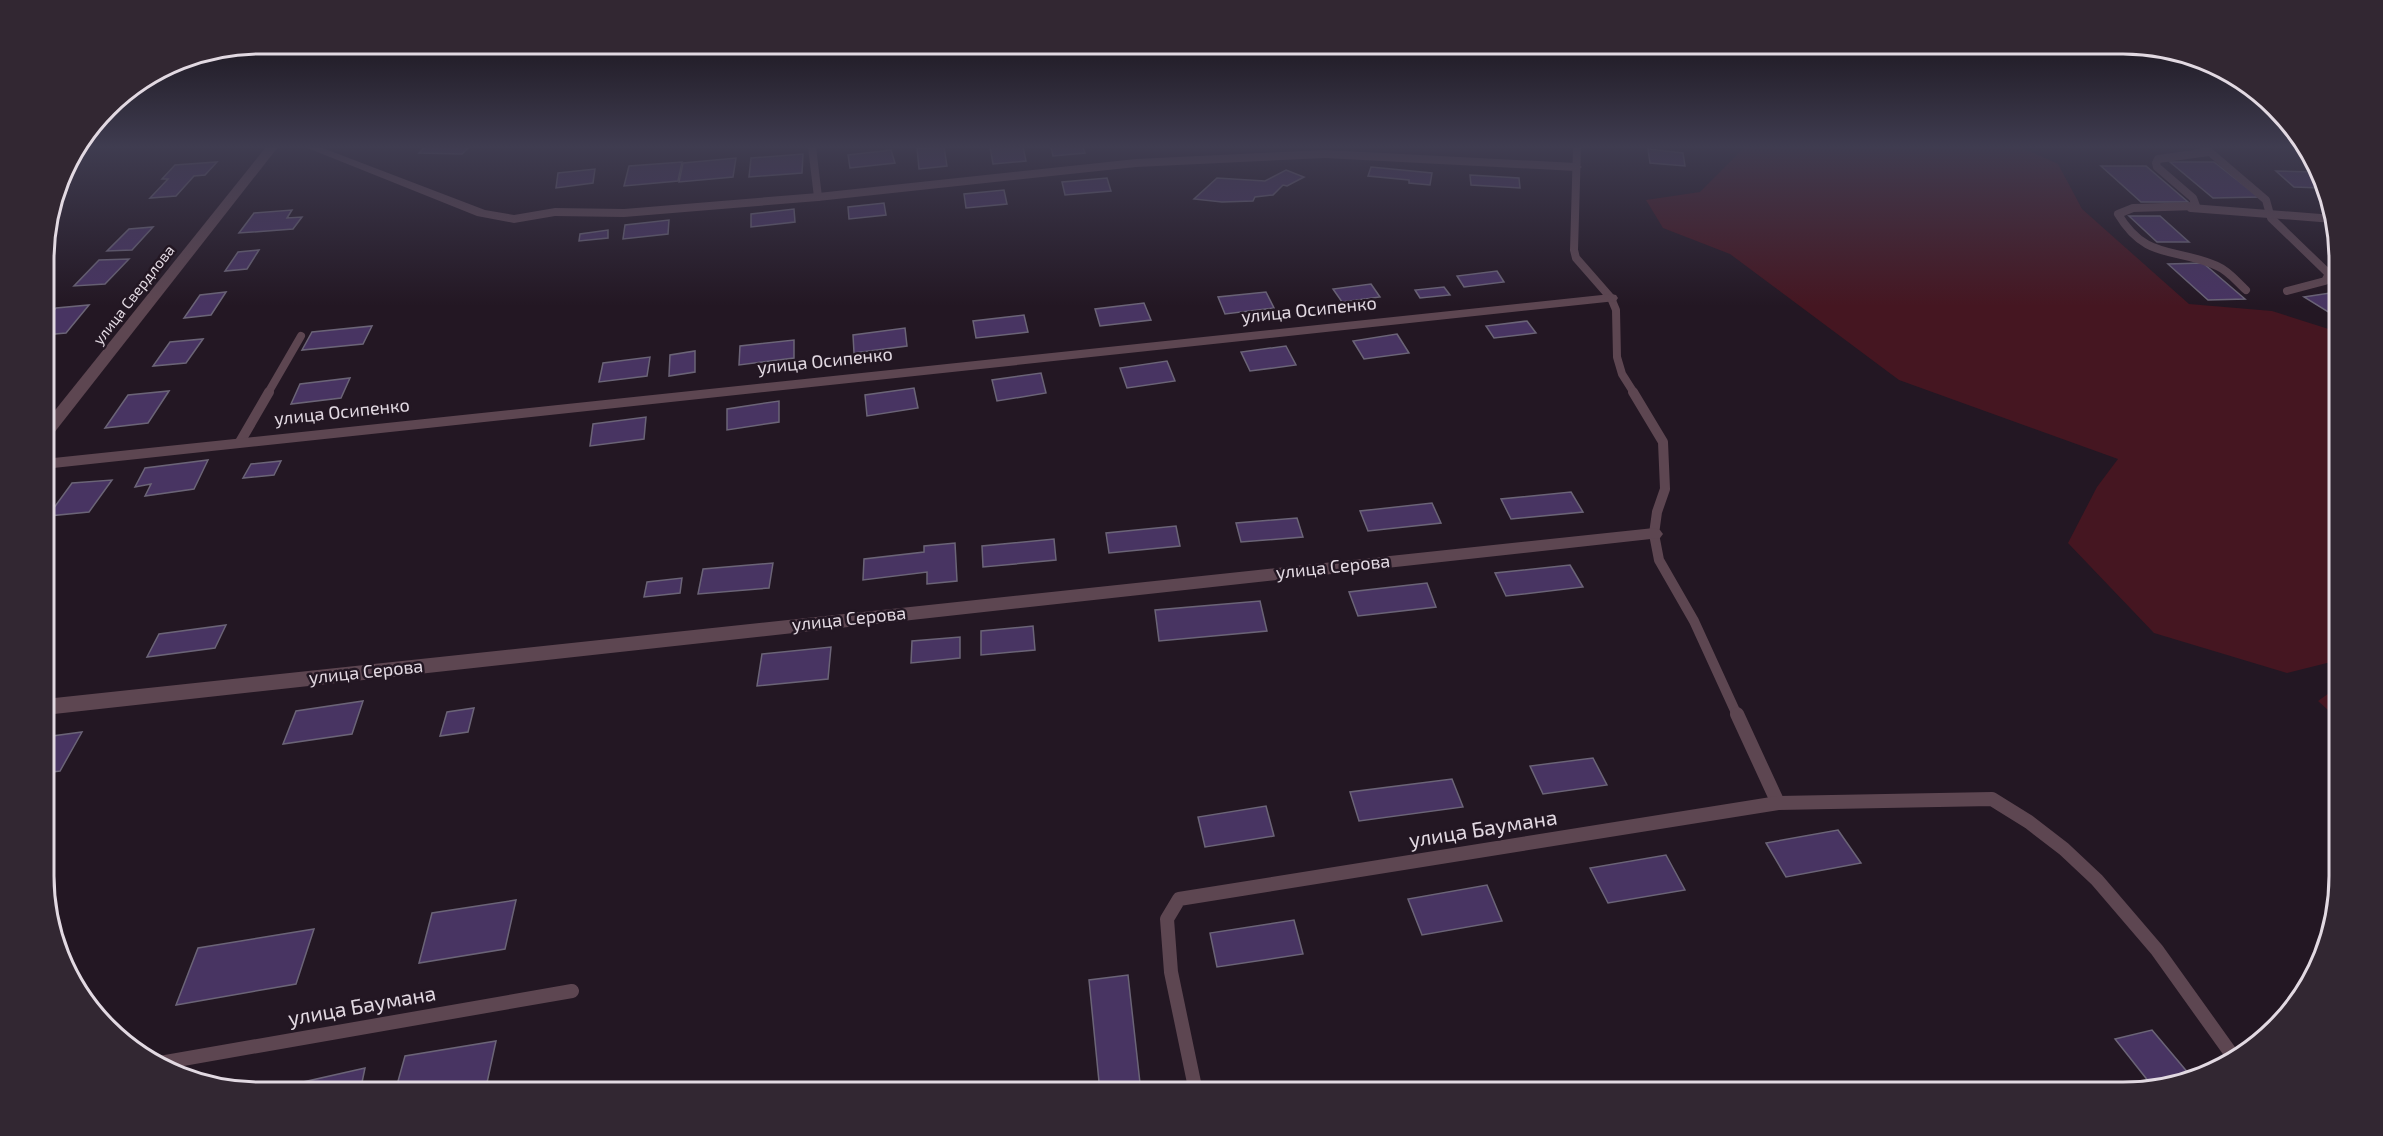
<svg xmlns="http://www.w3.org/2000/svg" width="2383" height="1136" font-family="'Exo 2',sans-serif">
	<rect width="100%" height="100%" fill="#231723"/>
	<g fill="#451621">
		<polygon points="1745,147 2020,147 2058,164 2082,209 2189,304 2272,311 2338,332 2339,660 2287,673 2154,633 2068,543 2097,487 2118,459 1899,380 1730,254 1663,228 1646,200 1700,192"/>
		<polygon points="2339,686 2339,720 2318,701"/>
	</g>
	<g fill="#483462" stroke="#6b6477" stroke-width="1.5">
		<polygon points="425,147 469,147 462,154 419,153"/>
		<polygon points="944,147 947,166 919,169 917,148"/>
		<polygon points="990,147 1023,147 1026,161 993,164"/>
		<polygon points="1051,147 1083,147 1085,153 1053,156"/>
		<polygon points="1648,149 1683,153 1685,166 1650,163"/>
		<polygon points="891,150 895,163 850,168 848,155"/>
		<polygon points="803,154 802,173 749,177 751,158"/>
		<polygon points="736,158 733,177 679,182 683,163"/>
		<polygon points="217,162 205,175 194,176 176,196 150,198 168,179 162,179 175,165"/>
		<polygon points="682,162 678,181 624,186 629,166"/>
		<polygon points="2170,162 2214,162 2259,197 2213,198"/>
		<polygon points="2101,166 2146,166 2188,202 2141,202"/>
		<polygon points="1371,167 1432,173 1430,185 1409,183 1409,180 1368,176"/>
		<polygon points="595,169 593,183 556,188 558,173"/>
		<polygon points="1286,170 1304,177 1287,186 1283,185 1273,195 1255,197 1253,201 1222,202 1194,199 1217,178 1265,181"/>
		<polygon points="2276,171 2313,172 2320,188 2294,187"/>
		<polygon points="1470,175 1519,178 1520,188 1471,185"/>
		<polygon points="1107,178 1111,191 1065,195 1062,182"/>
		<polygon points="1004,190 1007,204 966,208 964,194"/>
		<polygon points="884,203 886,215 849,219 848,207"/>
		<polygon points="794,209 795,222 751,227 751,214"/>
		<polygon points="292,210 287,218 302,217 293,229 239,233 254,213"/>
		<polygon points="2129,216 2160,216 2189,242 2157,242"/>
		<polygon points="669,220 668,234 623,239 625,225"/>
		<polygon points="153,227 132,250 107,251 129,229"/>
		<polygon points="608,230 608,238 579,241 580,234"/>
		<polygon points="259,250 247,269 225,271 238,252"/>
		<polygon points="129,259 105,284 74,286 99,260"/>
		<polygon points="2203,263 2245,299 2208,300 2168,264"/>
		<polygon points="1497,271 1504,282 1464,287 1457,276"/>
		<polygon points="1371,284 1380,297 1342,302 1333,289"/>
		<polygon points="1444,287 1450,295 1420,298 1415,290"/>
		<polygon points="226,292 211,315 184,318 200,295"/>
		<polygon points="1266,292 1274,308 1225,314 1218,297"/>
		<polygon points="2330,293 2338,298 2338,318 2304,297"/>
		<polygon points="1144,303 1151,320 1100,326 1095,309"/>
		<polygon points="89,305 66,333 44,335 44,322 56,308"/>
		<polygon points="1024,315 1028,332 976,338 973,321"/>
		<polygon points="1527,321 1536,333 1494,338 1486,326"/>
		<polygon points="372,326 363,344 302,350 312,332"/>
		<polygon points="905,328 907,346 854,353 853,335"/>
		<polygon points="1397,334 1409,353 1364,359 1353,341"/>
		<polygon points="203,339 186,363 153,366 170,342"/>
		<polygon points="794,340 794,358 739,365 740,346"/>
		<polygon points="1286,346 1296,365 1250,371 1241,352"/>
		<polygon points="695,351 695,372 669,376 670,355"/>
		<polygon points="650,357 647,376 599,382 603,363"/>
		<polygon points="1167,361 1175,381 1127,388 1120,368"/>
		<polygon points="1041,373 1046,393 997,401 992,380"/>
		<polygon points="350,378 341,398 291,404 300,384"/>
		<polygon points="914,388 918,408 867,416 865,395"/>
		<polygon points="169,391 148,423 105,428 128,395"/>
		<polygon points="779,401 779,422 727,430 727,409"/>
		<polygon points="646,417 644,439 590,446 593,424"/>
		<polygon points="208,460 194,489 145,496 151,484 135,487 145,468"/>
		<polygon points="281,461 274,475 243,478 251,464"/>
		<polygon points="112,480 89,512 48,516 72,483"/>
		<polygon points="1571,492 1583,512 1511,519 1501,499"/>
		<polygon points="1432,503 1441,523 1368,531 1360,511"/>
		<polygon points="1297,518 1303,537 1241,542 1236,523"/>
		<polygon points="1176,526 1180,546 1109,553 1106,533"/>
		<polygon points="1054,539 1056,560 983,567 982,546"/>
		<polygon points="955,543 957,581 927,584 927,572 863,580 864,559 924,552 924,546"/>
		<polygon points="773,563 769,588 698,594 703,569"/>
		<polygon points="1570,565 1583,587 1506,596 1495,573"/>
		<polygon points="682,578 680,593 644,597 647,582"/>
		<polygon points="1427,583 1436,607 1358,616 1349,592"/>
		<polygon points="1260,601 1267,631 1159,641 1155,610"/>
		<polygon points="226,625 215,648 147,657 159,634"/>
		<polygon points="1033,626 1035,650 981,655 981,631"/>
		<polygon points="960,637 960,658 911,663 912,641"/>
		<polygon points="831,647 828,679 757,686 762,654"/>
		<polygon points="363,701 352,734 283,744 296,711"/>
		<polygon points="474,708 468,732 440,736 447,712"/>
		<polygon points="82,732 60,771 45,773 45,737"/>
		<polygon points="1593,758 1607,785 1543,794 1530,766"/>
		<polygon points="1452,779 1463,807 1359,821 1350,792"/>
		<polygon points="1266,806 1274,836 1205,847 1198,817"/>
		<polygon points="1838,830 1861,863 1786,877 1766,843"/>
		<polygon points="1666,855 1685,890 1608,903 1590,868"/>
		<polygon points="1487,885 1502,921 1422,935 1408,899"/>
		<polygon points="516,900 505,949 419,963 432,913"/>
		<polygon points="1294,920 1303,954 1217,967 1210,933"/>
		<polygon points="314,929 296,984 176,1005 198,948"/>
		<polygon points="1128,975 1141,1092 1100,1092 1089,980"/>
		<polygon points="2152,1030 2189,1074 2153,1087 2115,1039"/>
		<polygon points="496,1041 485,1092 395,1092 405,1056"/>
		<polygon points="365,1068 360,1092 288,1092 290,1085"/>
	</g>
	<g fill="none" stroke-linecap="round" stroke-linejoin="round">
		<g stroke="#5d4651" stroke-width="8">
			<polyline points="812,147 818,197"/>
			<polyline points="1577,147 1574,250 1576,258 1611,298 1616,310 1617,357 1622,374 1634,393"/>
			<polyline points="2204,147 2266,200 2271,218 2329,274 2325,281 2287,291"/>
			<path d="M2209,152L2158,159L2156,163L2157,167L2193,198L2196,206L2133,208L2118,214C2146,261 2175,247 2217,266C2229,271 2237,282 2246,290"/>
			<polyline points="2191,208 2333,219"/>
			<polyline points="268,393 301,336"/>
		</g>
		<g stroke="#5d4651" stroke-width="10">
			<polyline points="1633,392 1663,442 1665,489 1657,512 1654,534 1659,560 1694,621 1737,715"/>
			<polyline points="240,442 269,392"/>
		</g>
		<g stroke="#5d4651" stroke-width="14">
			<polyline points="1737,714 1778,803"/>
			<polyline points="160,1063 572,991"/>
			<polyline points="1196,1092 1171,972 1167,919 1179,899 1778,803 1992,799 2029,822 2064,849 2097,880 2157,950 2235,1059"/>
		</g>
		<g fill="#5d4651" fill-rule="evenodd">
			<polygon points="266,147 278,147 50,438 44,440 44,424"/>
			<polygon points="305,147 320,147 485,210 514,215 555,208 624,209 818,193 1136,159 1325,150 1576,163 1582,167 1576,171 1325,158 1136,167 818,201 624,217 555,216 514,223 477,216"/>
			<polygon points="1611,294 1616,295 1618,298 1616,301 44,469 44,459"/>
			<polygon points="1654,528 1660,530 1663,534 1660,538 45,715 45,699"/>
		</g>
	</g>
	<linearGradient id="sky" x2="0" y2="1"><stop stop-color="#130d13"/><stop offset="0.48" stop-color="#3f3c50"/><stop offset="1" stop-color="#3f3c50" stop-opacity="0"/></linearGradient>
	<rect width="2383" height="306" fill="url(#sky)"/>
	<g text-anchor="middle" stroke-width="5" stroke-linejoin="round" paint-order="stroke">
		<g font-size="15" fill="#e2d9e2" stroke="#231723">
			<text transform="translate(134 295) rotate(-52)" y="5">улица Свердлова</text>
		</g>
		<g font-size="18" fill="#e2d9e2" stroke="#231723">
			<text transform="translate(1309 310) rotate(-6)" y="6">улица Осипенко</text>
			<text transform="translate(825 361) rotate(-6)" y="6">улица Осипенко</text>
			<text transform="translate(342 412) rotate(-6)" y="6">улица Осипенко</text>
			<text transform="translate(1333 567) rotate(-6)" y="6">улица Серова</text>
			<text transform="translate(849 619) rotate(-6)" y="6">улица Серова</text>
			<text transform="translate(366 672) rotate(-6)" y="6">улица Серова</text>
		</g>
		<g font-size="21" fill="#e2d9e2" stroke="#231723">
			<text transform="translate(1483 829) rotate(-9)" y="7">улица Баумана</text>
			<text transform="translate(362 1006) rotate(-10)" y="7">улица Баумана</text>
		</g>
	</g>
	<path d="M0 0H2383V1136H0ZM260 54H2123A206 206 0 0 1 2329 260V876A206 206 0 0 1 2123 1082H260A206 206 0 0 1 54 876V260A206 206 0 0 1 260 54Z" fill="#322732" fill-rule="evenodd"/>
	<path fill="none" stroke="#e2d9e2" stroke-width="3" d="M260 54H2123A206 206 0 0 1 2329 260V876A206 206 0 0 1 2123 1082H260A206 206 0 0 1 54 876V260A206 206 0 0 1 260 54Z"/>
</svg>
